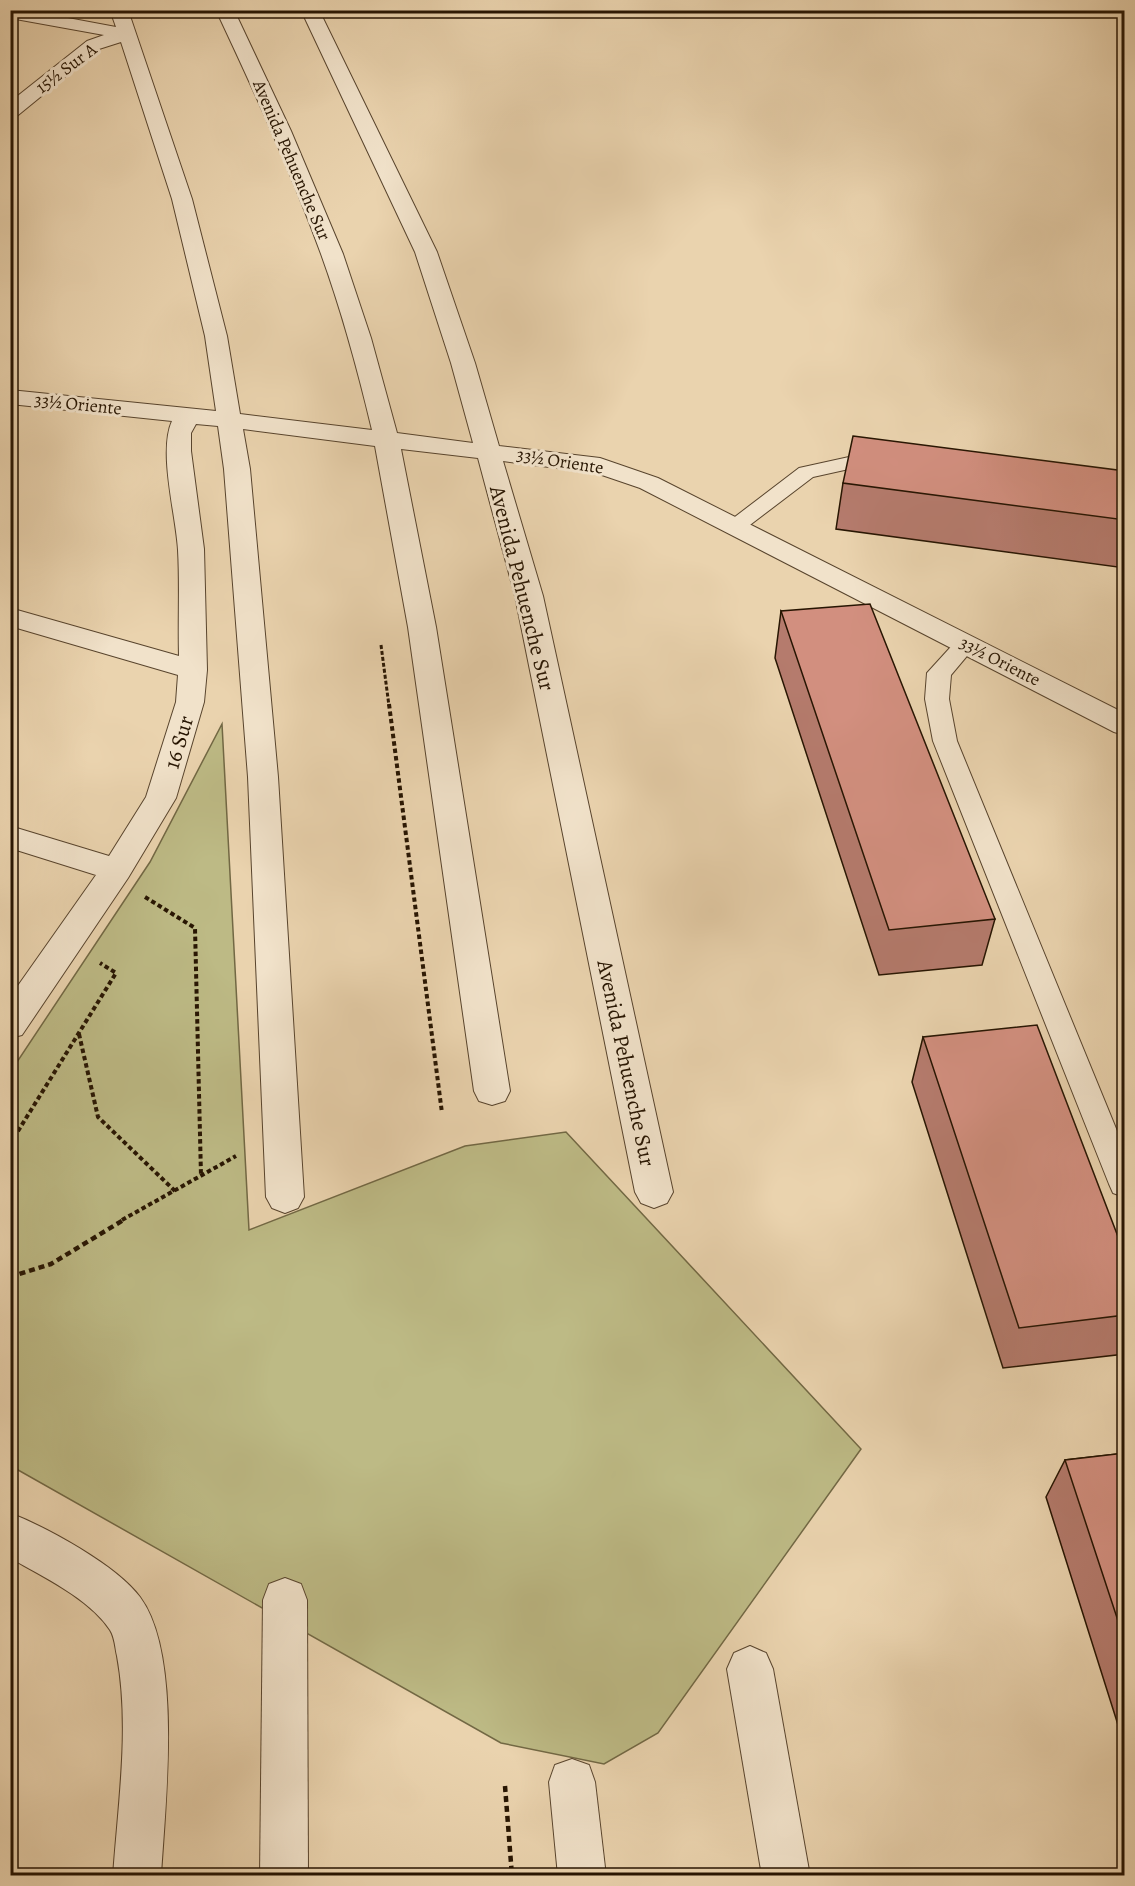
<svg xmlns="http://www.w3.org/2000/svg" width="1135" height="1886" font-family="Alegreya,serif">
	<rect width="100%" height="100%" fill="#ead3ae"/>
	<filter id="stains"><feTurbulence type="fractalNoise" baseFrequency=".00333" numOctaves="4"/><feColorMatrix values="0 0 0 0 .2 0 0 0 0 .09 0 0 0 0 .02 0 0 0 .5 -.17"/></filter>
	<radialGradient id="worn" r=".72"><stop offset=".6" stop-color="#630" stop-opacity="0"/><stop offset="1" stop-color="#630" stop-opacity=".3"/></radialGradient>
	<polygon fill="#bdba85" stroke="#726844" stroke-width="1.5" points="222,724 249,1230 465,1146 566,1132 861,1449 658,1733 604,1764 501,1743 11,1466 11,1071 150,862"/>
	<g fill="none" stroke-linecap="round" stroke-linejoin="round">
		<g stroke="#58442d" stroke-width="2">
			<g id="service">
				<polygon points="849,457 889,460 892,464 889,468 849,469 813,477 742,531 734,532 726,531 723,526 799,468"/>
				<polygon points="966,637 974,639 977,644 951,675 949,699 957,741 1124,1148 1124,1197 1113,1193 1109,1184 933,741 925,699 927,673 958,639"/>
			</g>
		</g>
		<g stroke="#58442d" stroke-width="2">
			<g id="minor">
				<path d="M10,10H25L116,27L110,10H128L192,199L227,336L240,414L372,430C358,371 342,312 321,254C291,171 254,91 216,10H234L291,131L343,254L371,338L397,433L473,443L451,363L415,252L301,10H319L437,252L475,363L499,446L600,458L658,478L1124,713V735L1114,732L640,488L596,473L503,461L543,596L673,1192L667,1203L654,1208L641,1203L635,1192L515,596L478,458L401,449L436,627L510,1091L505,1101L492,1105L479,1101L474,1091L408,627L375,446L243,429L250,469L278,777L304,1197L298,1208L285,1213L272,1208L266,1197L248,777L224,469L218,426L196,424L191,433V451L204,549L207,670L204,702L176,798L128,878L22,1035L10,1038V997L96,875L10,848V826L109,856L146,797L176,702L178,675L10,626V608L179,656C178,621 180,585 178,550C176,515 158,452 172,421L10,404V390L216,411L205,336L172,199L121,42L99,49L17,116L10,118V102L87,41L104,35L10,18Z"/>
				<path d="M10,1513C48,1528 116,1565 140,1597C183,1655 165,1805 161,1876H113C118,1804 130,1727 117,1656C115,1648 115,1638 110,1630C90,1599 42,1576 10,1558Z"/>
				<polygon points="285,1578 301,1584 307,1600 308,1876 260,1876 263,1600 269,1584"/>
				<polygon points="750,1646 766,1653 773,1669 810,1876 762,1876 727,1669 734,1653"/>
				<polygon points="572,1759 589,1765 595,1782 606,1876 558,1876 549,1782 555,1765"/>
			</g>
		</g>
		<polyline stroke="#271502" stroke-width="3" stroke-dasharray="4 2" stroke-linecap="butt" points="381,645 389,706"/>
		<g stroke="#271502" stroke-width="4" stroke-dasharray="4.5 3" stroke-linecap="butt">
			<polyline points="389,704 442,1113"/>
			<polyline points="145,897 195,928 201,1176"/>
			<polyline points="79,1034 98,1117 175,1191"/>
			<polyline points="10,1144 116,973 100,963"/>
			<polyline points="122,1220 236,1156"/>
		</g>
		<g stroke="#271502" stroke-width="4.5" stroke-dasharray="6 4" stroke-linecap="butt">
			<polyline points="10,1277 51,1264 125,1219"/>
			<polyline points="505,1786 512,1876"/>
		</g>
		<use href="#service" fill="#f1e2ca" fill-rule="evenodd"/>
		<use href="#minor" fill="#f1e2ca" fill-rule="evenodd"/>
	</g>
	<g fill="#b57b6d" stroke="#271502" stroke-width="1.5">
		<polygon points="1125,471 1125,568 836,529 843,483"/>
		<polygon points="781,611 995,919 982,965 879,975 775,658"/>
		<polygon points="923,1037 1125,1255 1125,1354 1003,1368 912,1082"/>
		<polygon points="1125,1453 1125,1747 1046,1497 1065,1460"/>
	</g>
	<g fill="#d28f7f" stroke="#271502" stroke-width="1.5">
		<polygon points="853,436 1125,471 1125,520 843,483"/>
		<polygon points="870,604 995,919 889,930 781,611"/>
		<polygon points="1037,1025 1125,1255 1125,1315 1019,1328 923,1037"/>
		<polygon points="1125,1453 1125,1642 1065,1460"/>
	</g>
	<g text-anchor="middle" stroke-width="6" stroke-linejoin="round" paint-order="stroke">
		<g font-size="18" fill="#271502" stroke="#f1e2ca">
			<text transform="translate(66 68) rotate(-37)" y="6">15½ Sur A</text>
			<text transform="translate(292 160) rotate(67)" y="6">Avenida Pehuenche Sur</text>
			<text transform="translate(78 404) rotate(6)" y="6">33½ Oriente</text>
			<text transform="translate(560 461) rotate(9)" y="6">33½ Oriente</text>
			<text transform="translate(1000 661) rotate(27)" y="6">33½ Oriente</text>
		</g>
		<g font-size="22" fill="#271502" stroke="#f1e2ca">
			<text transform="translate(523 588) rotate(76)" y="8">Avenida Pehuenche Sur</text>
			<text transform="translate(178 742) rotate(-73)" y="8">16 Sur</text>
			<text transform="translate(627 1063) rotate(78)" y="8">Avenida Pehuenche Sur</text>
		</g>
	</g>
	<rect width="1135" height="1886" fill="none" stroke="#ead3ae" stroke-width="36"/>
	<rect x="12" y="12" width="1111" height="1862" fill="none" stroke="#271502" stroke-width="3"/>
	<rect x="18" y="18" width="1099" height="1850" fill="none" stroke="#271502" stroke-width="1.5"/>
	<rect width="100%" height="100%" filter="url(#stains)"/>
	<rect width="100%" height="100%" fill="url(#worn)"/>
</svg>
